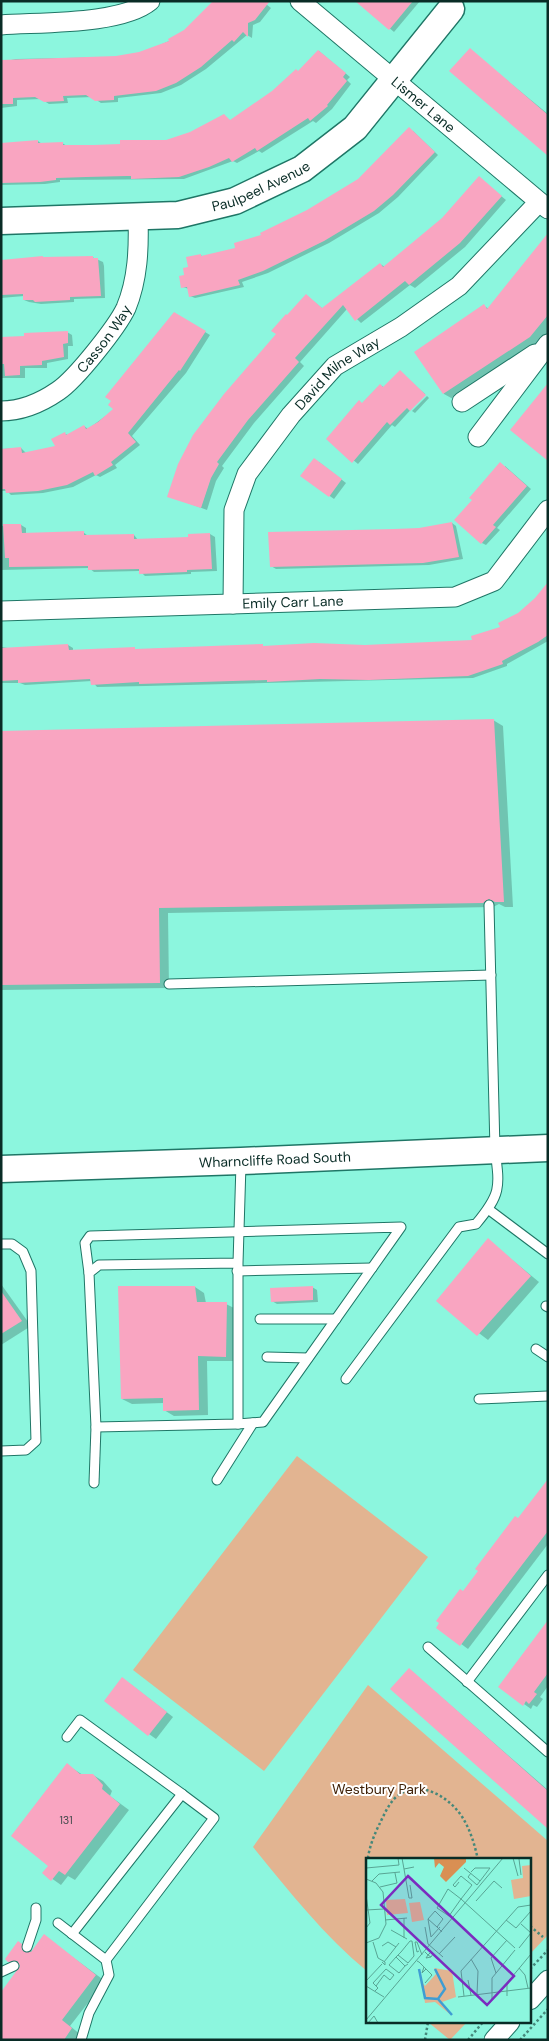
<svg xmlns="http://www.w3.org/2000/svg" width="549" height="2041" font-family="'DM Sans',sans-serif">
	<rect width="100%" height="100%" fill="#8cf6de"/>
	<g fill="#e2b491">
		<polygon points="297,1456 428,1557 264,1771 133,1670"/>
		<path d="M368,1685L548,1841V1935L530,1954V1860H368V1972C324,1936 289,1891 253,1847Z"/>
		<polygon points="428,2022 467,2022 450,2040"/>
	</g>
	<g fill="#0003">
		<polygon points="262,1 271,8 260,22 253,25 252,38 247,35 206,69 181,85 161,93 118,98 118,102 101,103 92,97 67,98 68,103 49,104 41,99 17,100 17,106 1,108 1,62 16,59 116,57 139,54"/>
		<polygon points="358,1 420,1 394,32"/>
		<polygon points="470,50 548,114 548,154"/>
		<polygon points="319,51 350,77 347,80 351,84 332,109 316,123 313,121 262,153 259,151 237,163 233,161 184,179 60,180 60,182 45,184 1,185 1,144 38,141 42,144 62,143 67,146 122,145 167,141 190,134 224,116 231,121 273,92 298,72"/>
		<polygon points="413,131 438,155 398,197 379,213 329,243 268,273 242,282 244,287 195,298 190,296 189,289 183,287 189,268 200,255 204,257 237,249 308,211 359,180"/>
		<polygon points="479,178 506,200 465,247 415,288 410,285 361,323 347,309 300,362 304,366 254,423 222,466 224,468 216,481 207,510 169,496 306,295 323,309 380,264 385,267 443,219"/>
		<polygon points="548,243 548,332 540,342 453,399 444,394 416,352 484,306 489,309"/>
		<polygon points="92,257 103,262 104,266 105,298 74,299 74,302 41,304 29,302 24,300 24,296 1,298 1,261"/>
		<polygon points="175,314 210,335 186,373 132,436 140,445 115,465 117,468 100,477 96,475 73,487 43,493 11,495 7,491 1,491 1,449 21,448 26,453 57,447 65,434 68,435 84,426 88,429 115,409"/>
		<polygon points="67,332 72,335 73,346 68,346 68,359 47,363 47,368 25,368 25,378 1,378 1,338 26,338"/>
		<polygon points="400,372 425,394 395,427 392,425 358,464 328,439 380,385 385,388"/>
		<polygon points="427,396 429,398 415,413 412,411"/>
		<polygon points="319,462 346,483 334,499 302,476"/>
		<polygon points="505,466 531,489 497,528 500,530 486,545 482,543"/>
		<polygon points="452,523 456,526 463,559 429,565 276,569 271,566"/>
		<polygon points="21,525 26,528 26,534 83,532 88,536 134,535 138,540 190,538 189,535 210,534 215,537 217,571 191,572 191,574 145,576 140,571 94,572 89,568 1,570 1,526"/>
		<polygon points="548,584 548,641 507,664 507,666 473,678 146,686 97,687 92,681 25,685 20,683 1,683 1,647 15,649 68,645 73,648 73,651 263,646 266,647 365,646 474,641 502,628 536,599"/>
		<polygon points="493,720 503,726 513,907 505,907 499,904 493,907 168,913 169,988 1,990 1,732"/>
		<polygon points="488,1240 539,1282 488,1340 437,1301"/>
		<polygon points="1,1284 31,1326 1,1345"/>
		<polygon points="195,1287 204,1293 206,1303 226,1304 236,1309 235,1361 207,1361 208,1415 174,1416 164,1410 164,1403 132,1404 122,1399"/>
		<polygon points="312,1287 317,1290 318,1302 277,1304 272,1301"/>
		<polygon points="548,1489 548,1544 468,1649 438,1627 519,1520"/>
		<polygon points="548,1622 548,1686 540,1697 543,1699 537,1707 533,1705 531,1709 524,1704"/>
		<polygon points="409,1669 548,1790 548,1828"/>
		<polygon points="129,1683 173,1717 156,1739 149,1734"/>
		<polygon points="67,1765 83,1775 93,1775 103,1781 112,1791 110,1796 129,1810 75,1880 68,1876 61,1885 44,1873 50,1866"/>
		<polygon points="44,1936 105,1981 70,2026 81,2035 77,2040 1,2040 21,1966 9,1961 18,1943 32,1951"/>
	</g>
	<g fill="#f9a5c1">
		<polygon points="213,1 270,1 255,20 248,23 248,37 243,32 234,42 232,40 201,67 176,83 156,91 114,96 114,100 95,101 86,95 63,96 64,101 44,102 35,97 13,98 13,104 1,104 1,60 116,56 139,52 169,41 168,39 184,30"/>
		<polygon points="355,1 413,1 389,30"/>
		<polygon points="470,48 548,115 548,156 449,71"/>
		<polygon points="318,50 346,73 343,77 347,81 327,105 328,106 310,121 308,118 257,151 255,148 232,162 229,158 209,167 179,177 131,179 131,176 127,176 86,177 56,178 56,180 40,182 1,183 1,143 38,140 38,143 63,142 63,145 94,145 120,144 120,140 166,140 190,132 224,114 230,120 272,91 296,69 298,71"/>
		<polygon points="409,127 435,152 393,195 374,211 324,241 263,271 238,280 240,285 189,297 187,287 181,288 179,276 184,275 183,268 188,267 186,257 201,254 201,256 235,248 234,243 261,235 260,233 307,210 358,179"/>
		<polygon points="479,176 502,196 460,243 409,285 405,281 355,321 343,305 295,358 299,362 248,420 217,462 219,464 211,478 201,508 167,497 178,464 193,435 224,394 276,334 271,331 286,314 287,315 306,294 322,308 380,263 383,267 442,218"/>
		<polygon points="548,233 548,315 530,337 443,394 414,352 484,304 487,309"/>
		<polygon points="43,256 43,257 93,256 93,258 98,258 101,296 70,297 70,300 35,302 33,300 23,300 23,294 1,295 1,260"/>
		<polygon points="174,312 206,331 180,371 179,370 128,433 136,442 111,462 113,465 95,476 93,472 67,485 38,491 6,493 5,489 1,489 1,449 21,447 22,453 55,446 51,439 65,432 66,435 84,425 86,429 98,422 113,409 108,405 111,401 105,397"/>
		<polygon points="68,331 68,343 63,344 64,357 42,361 42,365 20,366 20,375 5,376 4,364 1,364 1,337 24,336 24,333"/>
		<polygon points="400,370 426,395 410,411 407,408 390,425 387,422 352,463 326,439 359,400 362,403 380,384 383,387"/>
		<polygon points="548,383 548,461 510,430"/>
		<polygon points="314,458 342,479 329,497 300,476"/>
		<polygon points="500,462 527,486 493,525 496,527 481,544 454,520 472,500 469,498"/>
		<polygon points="452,522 459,557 423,563 270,567 268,532 394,529 419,528"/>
		<polygon points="3,524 21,524 22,533 84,531 84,535 134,534 134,539 188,537 188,534 210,533 212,569 187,570 187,572 139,574 139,569 88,570 88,566 9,567 9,558 5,558"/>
		<polygon points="548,582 548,635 538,642 502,661 503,664 468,676 369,680 320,679 267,682 267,680 139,684 139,682 91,685 90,679 18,683 18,680 1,681 1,648 68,644 69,650 135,647 135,649 263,644 263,646 314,643 365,645 472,640 471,636 500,627 498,623 518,613 535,598"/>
		<polygon points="494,719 504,902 495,902 489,899 483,903 159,908 160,983 1,985 1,731"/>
		<polygon points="488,1238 531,1276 477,1336 436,1301"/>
		<polygon points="118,1286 195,1286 197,1302 227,1302 226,1357 198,1356 199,1410 163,1411 163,1398 121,1399"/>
		<polygon points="313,1286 313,1300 271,1302 270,1288"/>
		<polygon points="1,1291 22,1321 1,1334"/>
		<polygon points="548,1479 548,1531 460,1646 436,1628 439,1623 436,1621 460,1589 463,1591 478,1571 475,1569 515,1516 518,1518"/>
		<polygon points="548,1620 548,1673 534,1692 537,1694 529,1704 526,1701 523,1706 498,1687"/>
		<polygon points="409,1668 548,1791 548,1829 390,1689"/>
		<polygon points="122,1677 167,1712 148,1736 104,1701"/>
		<polygon points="67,1763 80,1774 93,1774 103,1785 102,1789 120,1804 65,1875 59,1871 51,1881 42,1873 48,1866 11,1836"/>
		<polygon points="44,1934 96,1975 62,2020 72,2028 64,2040 1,2040 1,1992 20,1966 17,1961 8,1962 5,1959 18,1941 22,1944 23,1951 31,1952"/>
	</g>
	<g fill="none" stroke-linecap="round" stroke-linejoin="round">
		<g stroke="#1f7666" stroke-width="11">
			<g id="lane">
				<polyline points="169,984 491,975"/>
				<polyline points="488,1209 548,1254"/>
				<polyline points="1,1244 12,1244 23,1252 31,1271 36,1441 26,1450 1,1451"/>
				<polyline points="238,1263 238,1424 96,1427 89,1273 99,1265 238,1263 241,1164"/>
				<polyline points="237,1271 372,1268"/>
				<polyline points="89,1273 85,1243 90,1236 401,1227 263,1422 238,1424"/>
				<polyline points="546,1306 548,1307"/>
				<polyline points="260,1319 336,1319"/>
				<polyline points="536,1349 548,1357"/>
				<polyline points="267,1357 308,1358"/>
				<path d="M346,1379L459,1227L476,1224C501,1194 500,1188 495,1150L489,905"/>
				<polyline points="479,1399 548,1396"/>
				<polyline points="217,1480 253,1423"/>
				<polyline points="94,1483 96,1427"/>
				<polyline points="428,1647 548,1752"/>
				<polyline points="467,1682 548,1575"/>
				<polyline points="67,1737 80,1720 182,1794"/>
				<polyline points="58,1923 106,1960"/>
				<polyline points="72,1934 182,1794 214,1818 106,1960 109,1975 89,2013 81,2040"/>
				<polyline points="27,1947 36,1920 36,1908"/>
				<polyline points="1,1972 14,1966"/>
			</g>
		</g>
		<g stroke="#1f7666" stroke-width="21">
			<g id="street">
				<path id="s1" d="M300,1L548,209"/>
				<path d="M1,25C40,22 121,25 150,1"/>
				<polyline points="462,402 535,354"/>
				<path id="s2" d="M1,411C21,411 42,402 58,391C76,379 117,327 126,308C138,279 139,248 138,217"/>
				<polyline points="478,437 548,344"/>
				<path id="s3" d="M233,604L234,510L247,474L291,415L335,366L401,327L459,286L539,202"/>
				<path id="s4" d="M1,611L455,597L494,581L548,510"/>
				<polyline points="530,2000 548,1980"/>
				<polyline points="494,2040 510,2022"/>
			</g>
		</g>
		<g stroke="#1f7666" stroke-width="29">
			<g id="secondary">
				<path id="s5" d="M1,221L178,215L235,201L302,169L355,128L451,9"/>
				<path id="s6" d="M1,1169L241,1161L548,1148"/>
			</g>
		</g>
		<g stroke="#45887a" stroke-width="2.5" stroke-dasharray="2.5 2.5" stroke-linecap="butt">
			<path d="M368,1888C364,1866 369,1845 379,1825C384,1815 390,1800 400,1794C423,1779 453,1800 464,1820C471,1832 475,1846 478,1860"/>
			<polyline points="530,1926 543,1937"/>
			<polyline points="530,1969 548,1950"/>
			<polyline points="425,2040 428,2022"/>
			<polyline points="468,2040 483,2022"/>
			<polyline points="520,2040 548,2009"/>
		</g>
		<use href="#lane" stroke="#fff" stroke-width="9"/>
		<use href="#street" stroke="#fff" stroke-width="19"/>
		<use href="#secondary" stroke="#fff" stroke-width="26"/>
	</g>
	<g text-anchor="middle" stroke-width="4" stroke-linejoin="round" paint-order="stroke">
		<g font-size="11" fill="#454a4d">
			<text x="66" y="1824">131</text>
		</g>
		<g font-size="14" fill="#092c26" stroke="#fff">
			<text dy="5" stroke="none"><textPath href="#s1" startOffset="161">Lismer Lane</textPath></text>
			<text dy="5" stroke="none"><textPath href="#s5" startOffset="265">Paulpeel Avenue</textPath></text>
			<text dy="5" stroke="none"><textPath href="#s2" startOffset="131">Casson Way</textPath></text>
			<text dy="5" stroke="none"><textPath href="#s3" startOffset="269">David Milne Way</textPath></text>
			<text dy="5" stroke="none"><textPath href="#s4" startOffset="292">Emily Carr Lane</textPath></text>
			<text dy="5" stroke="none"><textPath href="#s6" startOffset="274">Wharncliffe Road South</textPath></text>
		</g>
		<g font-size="14" fill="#402208" stroke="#fff">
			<text x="379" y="1794">Westbury Park</text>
		</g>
	</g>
	<g transform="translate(366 1858)">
		<rect width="165" height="165" fill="#8cf6de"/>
		<path d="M165,7V38L148,41L145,22L157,20L156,8ZM39,41L42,55L21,57L20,42ZM54,44L58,62L46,64L43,45ZM68,110L86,113L90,139L76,144L85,157L69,144L59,145L56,124L59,128L70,116Z" fill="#e2b491"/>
		<path d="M68,0H100V4L80,24L74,18L78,9L73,5L69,10Z" fill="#d98f53"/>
		<path fill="none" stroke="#3f9dd3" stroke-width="2.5" d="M53,111L59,140L72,141L79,131L69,111M72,141L86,157"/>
		<path fill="none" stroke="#58a594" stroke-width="1" d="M36,0L38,11L48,9M147,0L152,18M153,1L155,17M0,10L33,7L32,0M98,10L114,23M38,11L43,40H46L44,27M105,14L109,10H124L111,27L102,19L105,15M0,21L10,25L17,34L20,66L13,80L0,85M6,23L13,16L34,14M93,24L89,29L87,27L95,18L106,27L95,41L82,31L71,50L83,58L95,41L149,90M14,29L31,25L29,15M0,37L4,65L0,70M110,43L128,23L136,30M0,52L18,51M38,60V80M62,61L65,79L74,69M19,62L41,60M140,62L150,70L165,53M59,69L62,86L77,99M71,69L62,61L69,53L77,61L71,69L76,74M25,72L41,81M7,84L12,100L19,104V107L16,104M16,88L22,84L30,89M153,90L165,75L155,66M53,93L51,94L49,84H51L56,97M59,94L62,97L65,99L67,96L65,94L62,97L60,100L65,99M73,96L89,79M30,99L35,94L44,83H46L48,98L42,105L32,97M105,101L112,113L111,136M51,103L53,104L60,111L56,115L58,109M18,104L33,85M39,108L33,115L23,107L30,99L39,108L42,106M153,110L159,117L162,130M130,115L125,100L141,82M102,122L105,137M0,123L16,106M59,125L66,117L60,111M0,128L18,139M9,133L12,130L7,125L20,111L28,117L24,122L18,117L10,128M98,138L95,113L152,49L165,47M141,138V125L165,96M92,139L165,130M126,141V120L149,92M0,162L137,0M2,165L8,158L12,165"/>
		<path fill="#7b2cbf" fill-opacity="0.15" stroke="#7b2cbf" stroke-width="2.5" d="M42,18L148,118L121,147L15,47Z"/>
		<rect width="165" height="165" fill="none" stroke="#092c26" stroke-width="2.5"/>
	</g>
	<rect width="549" height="2041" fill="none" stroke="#092c26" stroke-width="5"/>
</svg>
